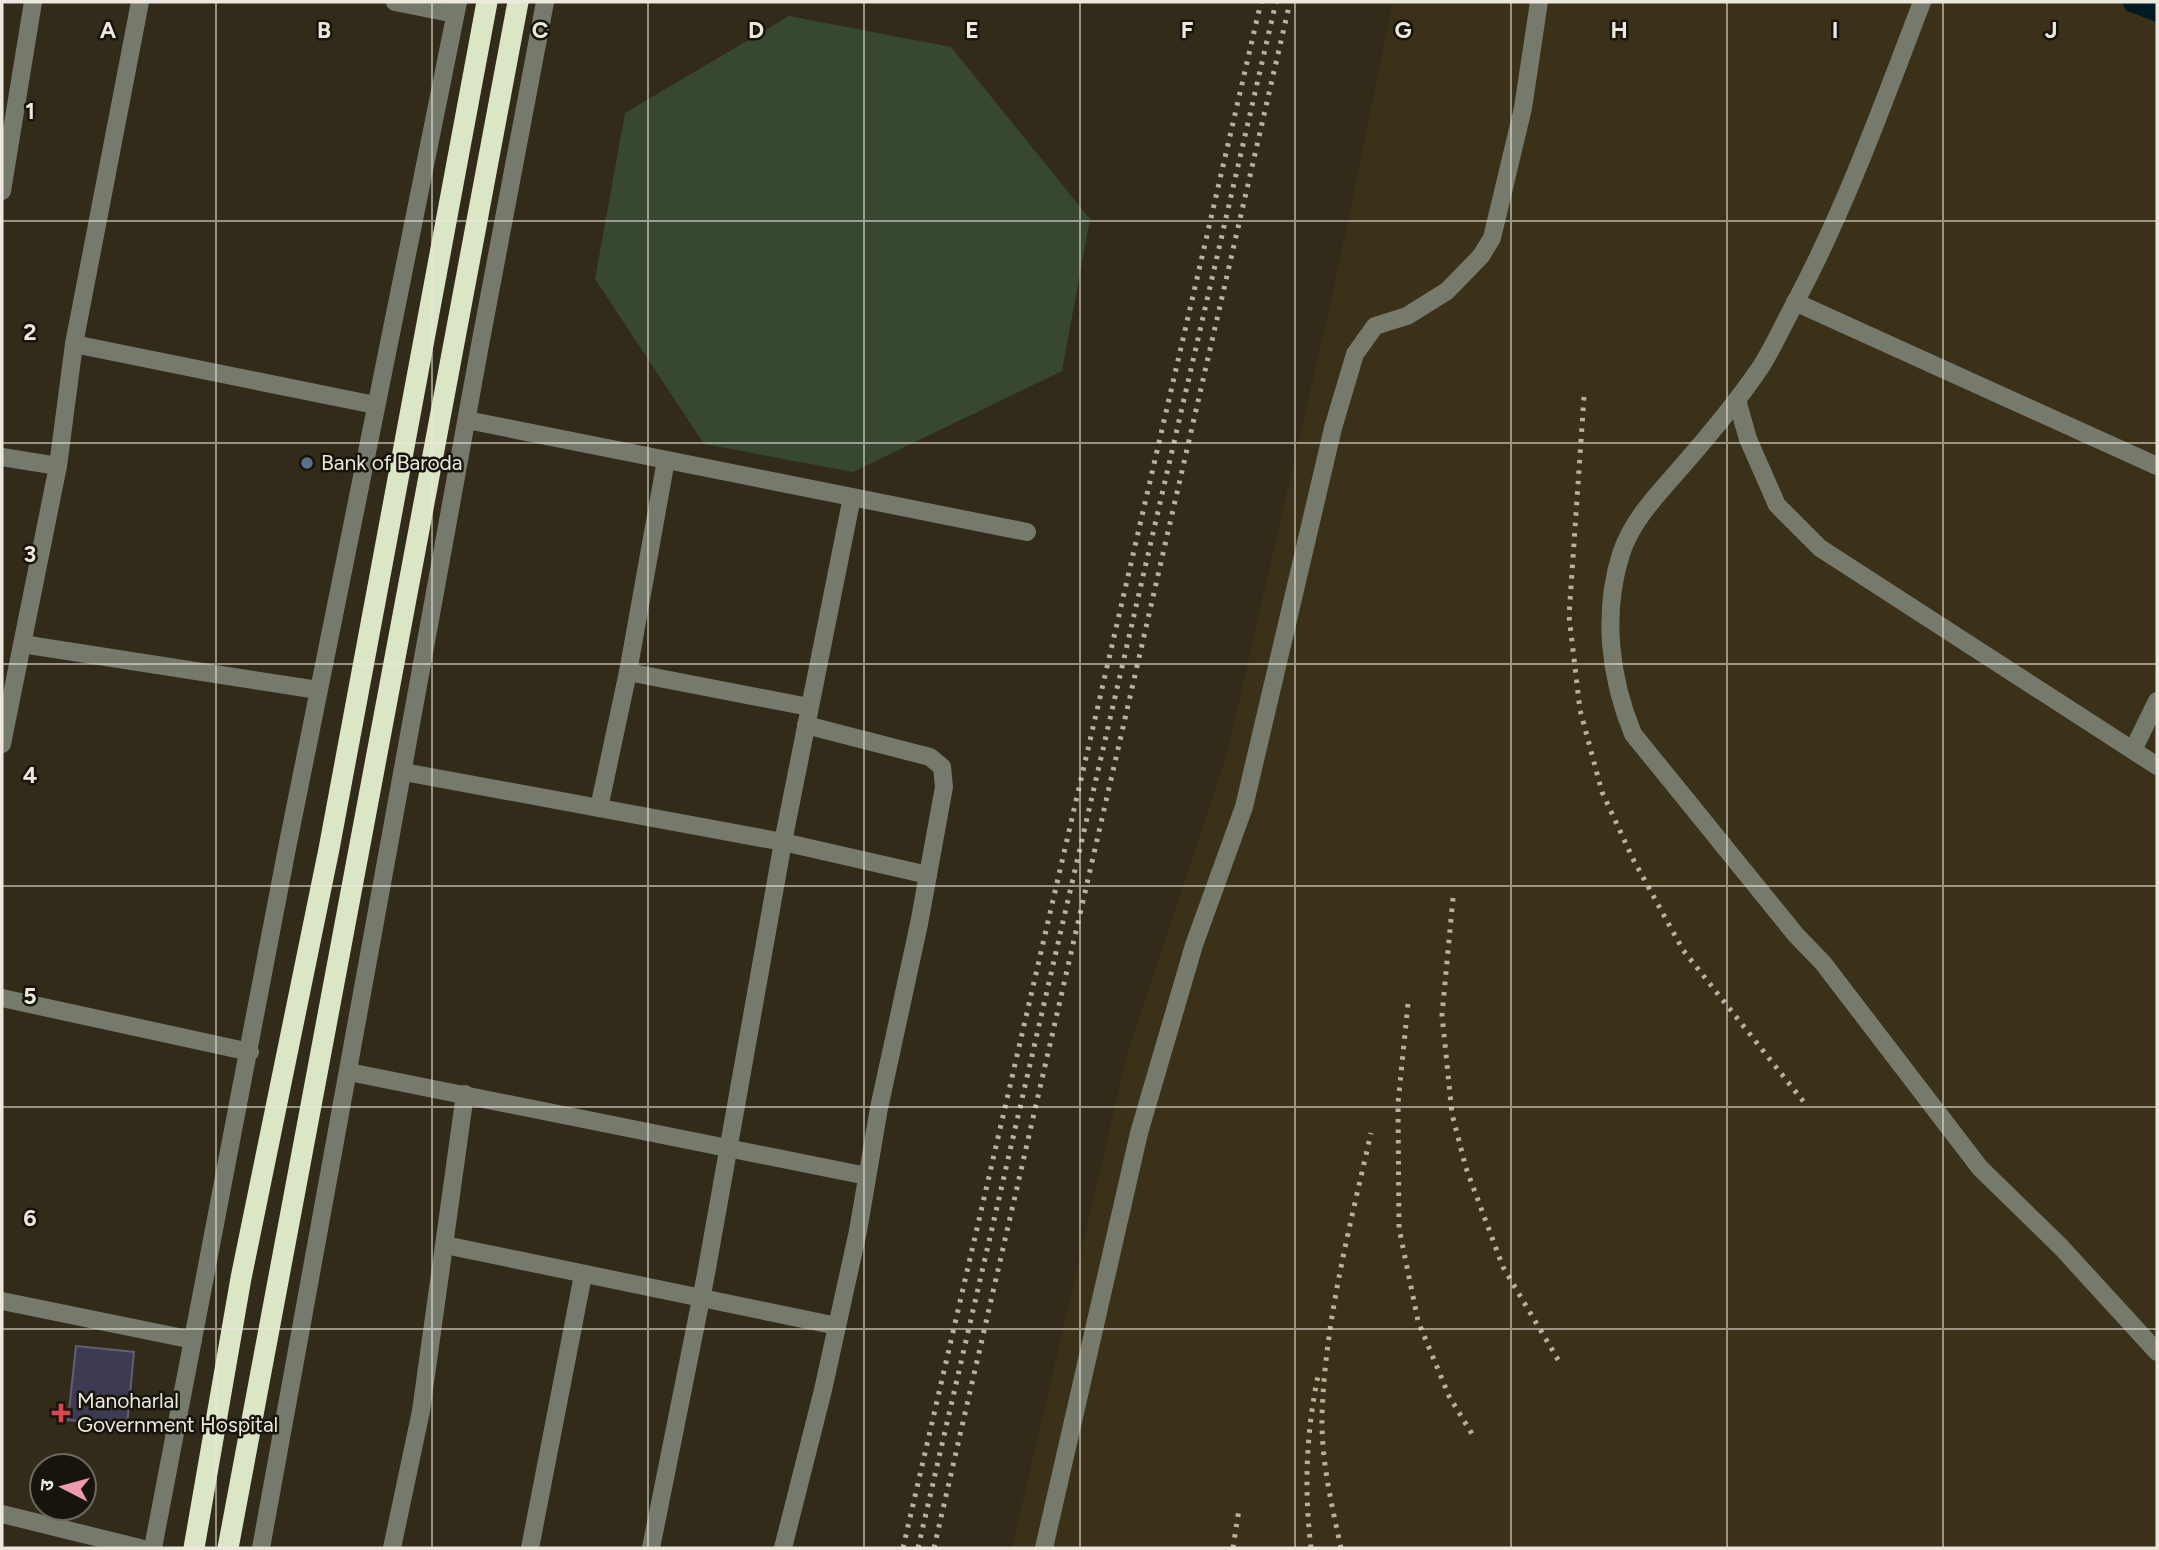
<svg xmlns="http://www.w3.org/2000/svg" width="2159" height="1550" font-family="Figtree,'Noto Sans Devanagari',sans-serif">
	<rect width="100%" height="100%" fill="#322b19"/>
	<polygon fill="#3a3118" points="1393,2 2157,2 2157,1548 1012,1548 1127,1055 1227,753 1334,288"/>
	<polygon fill="#374732" points="789,16 951,47 1090,219 1062,371 853,472 704,444 595,279 625,113"/>
	<g fill="none" stroke-linecap="round" stroke-linejoin="round">
		<polyline stroke="#011922" stroke-width="21" points="2133,2 2157,11"/>
	</g>
	<polygon fill="#3d3a53" stroke="#625f73" stroke-width="2" points="76,1346 134,1352 127,1426 68,1420"/>
	<g fill="none" stroke-linecap="round" stroke-linejoin="round">
		<g stroke="#757a6d" stroke-width="18">
			<polyline points="395,2 455,14"/>
			<path d="M1922,2C1883,104 1846,207 1795,303C1783,325 1773,348 1760,368C1737,402 1711,433 1684,464C1661,491 1632,519 1621,554C1602,614 1610,678 1633,734L1796,935L1823,963L1980,1168L2061,1247L2157,1352"/>
			<polyline points="2,191 33,2"/>
			<polyline points="1795,302 2157,466"/>
			<polyline points="74,344 375,405"/>
			<polyline points="1737,400 1748,439 1777,505 1820,548 2157,766"/>
			<polyline points="467,420 1027,532"/>
			<polyline points="2,457 58,466"/>
			<polyline points="22,644 318,690"/>
			<polyline points="628,672 809,707"/>
			<polyline points="2,744 58,466 74,344 140,2"/>
			<polyline points="2133,750 2157,701"/>
			<polyline points="404,772 783,842 928,875"/>
			<polyline points="599,808 628,672 666,460"/>
			<polyline points="2,998 250,1052"/>
			<polyline points="349,1072 867,1176"/>
			<polyline points="445,1245 837,1326"/>
			<polyline points="2,1301 193,1340"/>
			<polyline points="2,1514 140,1548"/>
			<polyline points="153,1548 288,843 458,2"/>
			<polyline points="261,1548 480,345 545,2"/>
			<polyline points="392,1548 421,1411 465,1094"/>
			<polyline points="530,1548 583,1275"/>
			<polyline points="651,1548 706,1274 783,842 852,497"/>
			<polyline points="783,1548 823,1390 858,1231 879,1108 919,924 944,787 942,767 930,757 806,725"/>
			<polyline points="1044,1548 1139,1133 1194,945 1244,807 1333,428 1355,354 1375,326 1407,316 1447,291 1481,256 1492,238 1523,108 1539,2"/>
		</g>
		<g stroke="#dbe6c7" stroke-width="21">
			<polyline points="194,1548 241,1278 329,849 487,2"/>
			<polyline points="228,1548 518,2"/>
		</g>
		<g stroke="#b7b1a4" stroke-width="5" stroke-dasharray="3.5 7" stroke-linecap="butt">
			<polyline points="1584,397 1569,616 1580,710 1602,792 1633,859 1683,950 1807,1106"/>
			<polyline points="1453,898 1442,1015 1452,1114 1466,1168 1503,1267 1560,1363"/>
			<polyline points="1408,1004 1398,1103 1399,1228 1418,1321 1449,1396 1472,1434"/>
			<polyline points="903,1548 1261,2"/>
			<polyline points="918,1548 1276,2"/>
			<polyline points="934,1548 1290,2"/>
			<polyline points="1233,1548 1239,1509"/>
			<path d="M1311,1548C1304,1489 1306,1434 1318,1376"/>
			<path d="M1341,1548C1332,1507 1321,1459 1322,1416C1325,1320 1350,1226 1371,1133"/>
		</g>
	</g>
	<path fill="none" stroke="#ede8dd" stroke-width="2" stroke-opacity="0.55" d="M216,2V1548M432,2V1548M648,2V1548M864,2V1548M1080,2V1548M1295,2V1548M1511,2V1548M1727,2V1548M1943,2V1548M2,221H2157M2,443H2157M2,664H2157M2,886H2157M2,1107H2157M2,1329H2157"/>
	<circle fill="#5c6f8a" stroke="#17140c" stroke-width="2.5" cx="307" cy="463" r="7"/>
	<path fill="#e0444e" stroke="#17140c" stroke-width="2.5" d="M57.5 1402.5h7v7h7v7h-7v7h-7v-7h-7v-7h7z"/>
	<g text-anchor="middle" stroke-width="5" stroke-linejoin="round" paint-order="stroke">
		<g font-size="21" fill="#ede8dd" stroke="#17140c" text-anchor="start">
			<text x="321" y="470">Bank of Baroda</text>
			<text x="77" y="1408">Manoharlal<tspan x="77" dy="24">Government Hospital</tspan></text>
		</g>
	</g>
	<g font-size="23" text-anchor="middle" font-weight="bold" fill="#ede8dd" stroke="#17140c" stroke-width="5" stroke-linejoin="round" paint-order="stroke">
		<text x="108" y="38">A</text>
		<text x="324" y="38">B</text>
		<text x="540" y="38">C</text>
		<text x="756" y="38">D</text>
		<text x="972" y="38">E</text>
		<text x="1187" y="38">F</text>
		<text x="1403" y="38">G</text>
		<text x="1619" y="38">H</text>
		<text x="1835" y="38">I</text>
		<text x="2051" y="38">J</text>
		<text x="30" y="119">1</text>
		<text x="30" y="340">2</text>
		<text x="30" y="562">3</text>
		<text x="30" y="783">4</text>
		<text x="30" y="1004">5</text>
		<text x="30" y="1226">6</text>
	</g>
	<rect width="2159" height="1550" fill="none" stroke="#ede8dd" stroke-width="7"/>
	<g transform="translate(63 1487) rotate(276)"><circle r="33" fill="#17140c" stroke="#6d6960" stroke-width="2"/>
	<path d="M0-5L12 26L0 18L-12 26Z" fill="#f29aad"/>
	<text y="-10" font-size="19" font-weight="bold" text-anchor="middle" fill="#ede8dd">उ</text>
	</g>
</svg>
